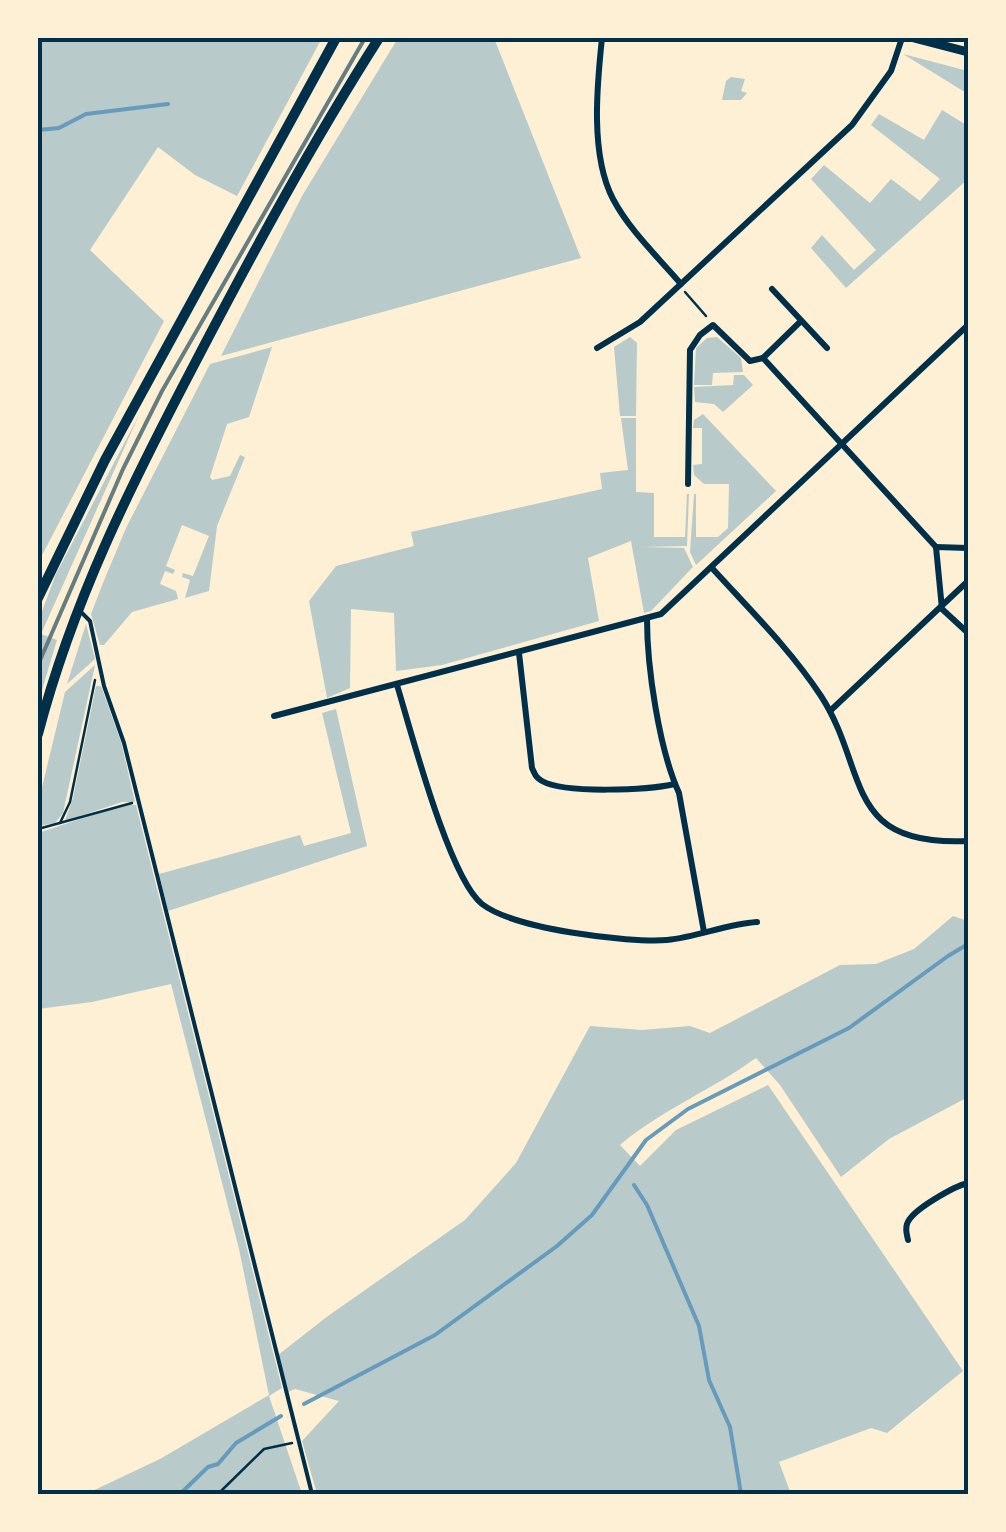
<svg xmlns="http://www.w3.org/2000/svg" width="1006" height="1532" font-family="Lora,serif">
	<rect width="100%" height="100%" fill="#fdf0d5"/>
	<g fill="#b9caca">
		<polygon points="38,38 322,38 237,196 195,175 158,147 90,250 164,321 38,563"/>
		<polygon points="398,38 494,38 581,258 221,356 302,196"/>
		<polygon points="903,54 968,71 968,94"/>
		<polygon points="731,77 745,79 741,91 747,93 741,100 722,100 726,81"/>
		<polygon points="942,110 968,126 968,179 846,288 811,248 822,235 854,270 876,250 811,179 824,165 870,203 891,179 920,201 940,179 871,125 879,114 924,140"/>
		<polygon points="630,337 637,343 636,416 620,416 614,347"/>
		<polygon points="717,337 741,358 743,372 713,373 712,385 694,385 696,348 707,338"/>
		<polygon points="272,347 249,417 227,424 210,477 212,480 230,476 240,455 245,457 217,526 209,591 185,598 190,580 182,577 183,573 193,576 209,536 182,525 166,566 175,570 173,574 165,571 160,584 176,591 178,599 132,612 104,645 100,645 91,614 103,583 126,528 210,364"/>
		<polygon points="734,375 744,375 753,385 723,412 714,404 695,402 694,387 733,385"/>
		<polygon points="703,414 776,491 696,565 690,552 694,494 696,494 696,537 718,537 728,528 729,484 704,484 694,475 693,465 702,464 702,428 693,428 694,420"/>
		<polygon points="139,415 41,634 57,640 38,703 38,622 56,574"/>
		<polygon points="621,418 636,418 636,492 654,493 654,537 685,537 687,494 689,494 687,546 643,547 684,548 693,567 651,611 644,613 631,541 588,558 599,621 442,665 396,671 394,613 351,609 350,688 327,698 309,601 336,566 414,546 411,532 602,489 600,473 628,470"/>
		<polygon points="86,624 95,659 67,684"/>
		<polygon points="95,665 63,813 55,823 38,826 38,804 65,692"/>
		<polygon points="96,686 101,686 121,742 135,802 122,802 65,821 73,798"/>
		<polygon points="336,709 367,846 168,911 159,874 300,835 304,846 351,833 322,713"/>
		<polygon points="126,804 136,805 282,1388 269,1396 302,1494 86,1494 160,1459 269,1395 239,1249 171,984 92,1002 38,1009 38,833"/>
		<path d="M953,916L968,921V1097L889,1139L841,1177L780,1085L756,1058C712,1090 661,1110 620,1145L640,1166L676,1130L768,1085L963,1371L887,1433L871,1428L779,1462L791,1494H317L302,1441L339,1401L295,1389L288,1392L278,1355L328,1316L465,1220L516,1163L590,1026L642,1030L690,1026L710,1033L840,965L876,964L914,949Z"/>
	</g>
	<g fill="none" stroke-linecap="round" stroke-linejoin="round">
		<g stroke="#669bbc" stroke-width="4">
			<polyline points="38,130 59,128 86,114 168,104"/>
			<polyline points="634,1185 647,1205 699,1326 709,1380 730,1427 741,1494"/>
			<polyline points="304,1404 435,1335 557,1246 592,1215 646,1140 688,1109 849,1028 948,956 968,944"/>
			<polyline points="180,1494 208,1467 218,1464 236,1443 281,1416"/>
		</g>
		<g stroke="#003049" stroke-width="2.5">
			<polyline points="685,292 706,316"/>
			<polyline points="60,823 70,802 95,680"/>
			<polyline points="38,829 132,803"/>
			<polyline points="218,1494 264,1449 292,1443"/>
		</g>
		<polyline stroke="#003049" stroke-width="4" points="81,612 90,621 104,686 124,743 312,1494"/>
		<g stroke="#003049" stroke-width="6">
			<path d="M602,38C597,85 590,155 613,199C630,231 658,257 681,284"/>
			<polyline points="772,289 827,348"/>
			<polyline points="597,348 640,322 852,125 891,71 902,38"/>
			<polyline points="763,358 801,321"/>
			<polyline points="688,484 690,350 700,335 713,325 750,361 763,358 936,547 942,609 968,633"/>
			<polyline points="936,547 968,548"/>
			<path d="M712,568C750,610 790,649 821,696C869,770 842,847 968,841"/>
			<path d="M647,619C647,667 659,749 679,793L704,932"/>
			<path d="M519,653L532,768C535,774 535,777 542,781C565,794 648,790 675,784"/>
			<path d="M397,685C411,731 449,878 482,904C514,929 627,943 667,940C698,937 726,924 757,922"/>
			<polyline points="830,711 968,581"/>
			<polyline points="274,716 661,614 968,325"/>
			<path d="M908,1240C907,1235 905,1230 907,1224C911,1210 955,1186 968,1183"/>
		</g>
		<polyline stroke="#003049" stroke-width="9" points="914,38 968,52"/>
		<g stroke="#003049" stroke-width="10">
			<polyline points="38,598 105,460 336,38"/>
			<path d="M38,734C73,600 131,485 195,363C253,252 312,143 379,38"/>
		</g>
		<polyline stroke="#657d81" stroke-width="4" points="38,665 123,469 162,391 365,38"/>
	</g>
	<rect width="1006" height="1532" fill="none" stroke="#fdf0d5" stroke-width="80"/>
	<rect x="40" y="40" width="926" height="1452" fill="none" stroke="#003049" stroke-width="4"/>
</svg>
